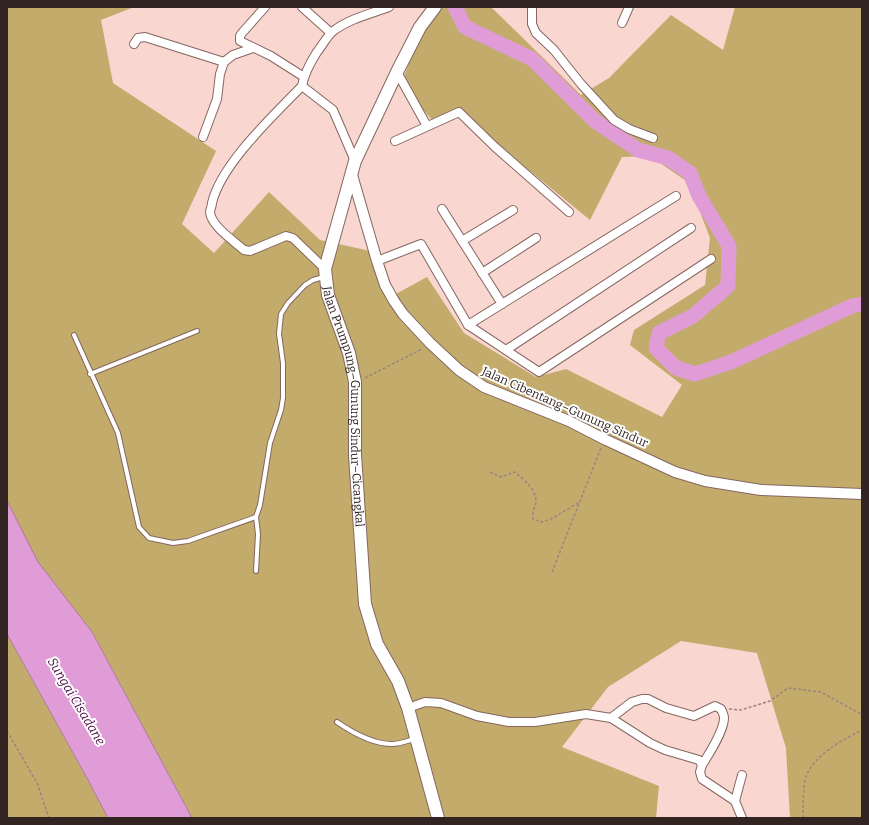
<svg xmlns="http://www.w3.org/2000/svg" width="869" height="825" font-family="Bitter,serif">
	<rect width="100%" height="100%" fill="#f9d6cf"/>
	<g fill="#c3ac6b">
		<polygon points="7,7 134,7 101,20 113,83 216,151 182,224 214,253 269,192 320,240 375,252 394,295 427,277 464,333 536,377 566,369 662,417 682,385 630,345 634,330 705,285 710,238 689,183 650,156 622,157 590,220 459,113 433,121 401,84 431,7 491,7 581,95 609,78 671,15 723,50 735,7 862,7 862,818 790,818 786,748 757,653 681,641 608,687 562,747 659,786 656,818 192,818 92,632 37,562 7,501"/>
		<polygon points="7,634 87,778 108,818 7,818"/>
	</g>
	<polygon fill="#e09cd7" stroke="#ac78a0" points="7,501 38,562 92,632 192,818 108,818 87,778 7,634"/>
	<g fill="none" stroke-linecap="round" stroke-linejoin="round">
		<polyline stroke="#e09cd7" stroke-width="15" points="455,7 465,27 532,59 595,121 638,150 668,158 690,173 699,196 729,246 728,286 693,316 659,333 656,348 676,368 695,374 731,362 852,306 862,304"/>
		<g stroke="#856660" stroke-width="6">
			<g id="service">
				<polyline points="74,335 118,433 139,527 149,538 173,543 188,541 256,517"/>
				<polyline points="90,374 197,331"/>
				<polyline points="256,571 258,534 256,517 260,505 270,443 281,410 283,398 283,363 279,334 281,314 288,303 305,285 313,280 324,277"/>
				<path d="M337,722C353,733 372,744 392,744C400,744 407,741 414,739"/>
			</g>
		</g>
		<g stroke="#856660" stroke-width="10">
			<g id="minor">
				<polyline points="265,7 242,33 240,36 240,41 271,56 304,77"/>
				<polyline points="302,7 331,33"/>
				<polyline points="532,7 532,24 536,33 554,50 581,84 614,120 629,129 653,138"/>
				<polyline points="622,23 629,7"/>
				<polyline points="134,44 138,38 145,37 224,62"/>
				<polyline points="397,72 427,126"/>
				<path d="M302,86C274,115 221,164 212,203C212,206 210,210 210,212C211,226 234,241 244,250L250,251L286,236L293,238L325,269"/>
				<polyline points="203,137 217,99 220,74 224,62 233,55 253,48"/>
				<polyline points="395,141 459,112 495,147 569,212"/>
				<path d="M355,161L333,110L302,86C304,74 310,63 317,52C322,46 326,38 332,32C348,19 370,14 389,7"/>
				<polyline points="442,209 502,304"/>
				<polyline points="462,241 513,210"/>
				<polyline points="377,261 421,244 468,325 676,196"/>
				<polyline points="482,273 536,238"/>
				<polyline points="468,325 539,372 711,259"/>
				<polyline points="506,350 691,228"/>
				<polyline points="408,708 425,702 441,703 477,716 509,722 535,722 586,714 611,718 650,743 665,750 699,760 702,765 700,772 702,779 735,801 742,818"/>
				<path d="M611,718L632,702L642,699H648L666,708L694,716L715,706L721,709C722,711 724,715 724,718C724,731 709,754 702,765"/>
				<polyline points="735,801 742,775"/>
			</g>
		</g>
		<g stroke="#856660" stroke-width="12">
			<polyline id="tertiary" points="352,175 377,261 385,285 394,301 403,314 430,343 459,370 484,387 569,421 604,439 675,472 705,481 761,490 862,494"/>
		</g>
		<g stroke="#856660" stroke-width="14">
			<g id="secondary">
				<path id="s1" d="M435,7L420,27L397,72L355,161L325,269L328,295L349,353L355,382V455L365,604L377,644L398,681L408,708L438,818"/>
			</g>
		</g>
		<g stroke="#9c837e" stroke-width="1.5" stroke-dasharray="3 2" stroke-linecap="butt">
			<polyline points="365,378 422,349"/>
			<path d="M490,472L501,477L515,472C524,480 535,488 536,500C536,505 532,511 533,519L542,522L553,518L580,502"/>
			<polyline points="552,572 601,448"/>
			<polyline points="729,709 741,710 770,701 788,688 821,692 859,713 862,714"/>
			<polyline points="7,731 37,783 49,818"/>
			<path d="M803,818C803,810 803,784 806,777C814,755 842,740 862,730"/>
		</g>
		<use href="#service" stroke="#fff" stroke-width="4"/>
		<use href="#minor" stroke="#fff" stroke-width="8"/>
		<use href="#tertiary" stroke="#fff" stroke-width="10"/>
		<use href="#secondary" stroke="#fff" stroke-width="12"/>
	</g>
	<g text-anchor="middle" stroke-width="4" stroke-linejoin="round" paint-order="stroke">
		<g font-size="12" fill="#312421" stroke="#fff">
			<text dy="4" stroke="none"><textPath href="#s1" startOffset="426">Jalan Prumpung–Gunung Sindur–Cicangkal</textPath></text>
			<text transform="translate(565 407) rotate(24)" y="4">Jalan Cibentang–Gunung Sindur</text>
		</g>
		<g font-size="13" font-style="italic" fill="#4a0d45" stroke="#fff">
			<text transform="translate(77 701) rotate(59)" y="5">Sungai Cisadane</text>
		</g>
	</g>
	<rect width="869" height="825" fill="none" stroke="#312421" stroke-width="16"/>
</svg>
